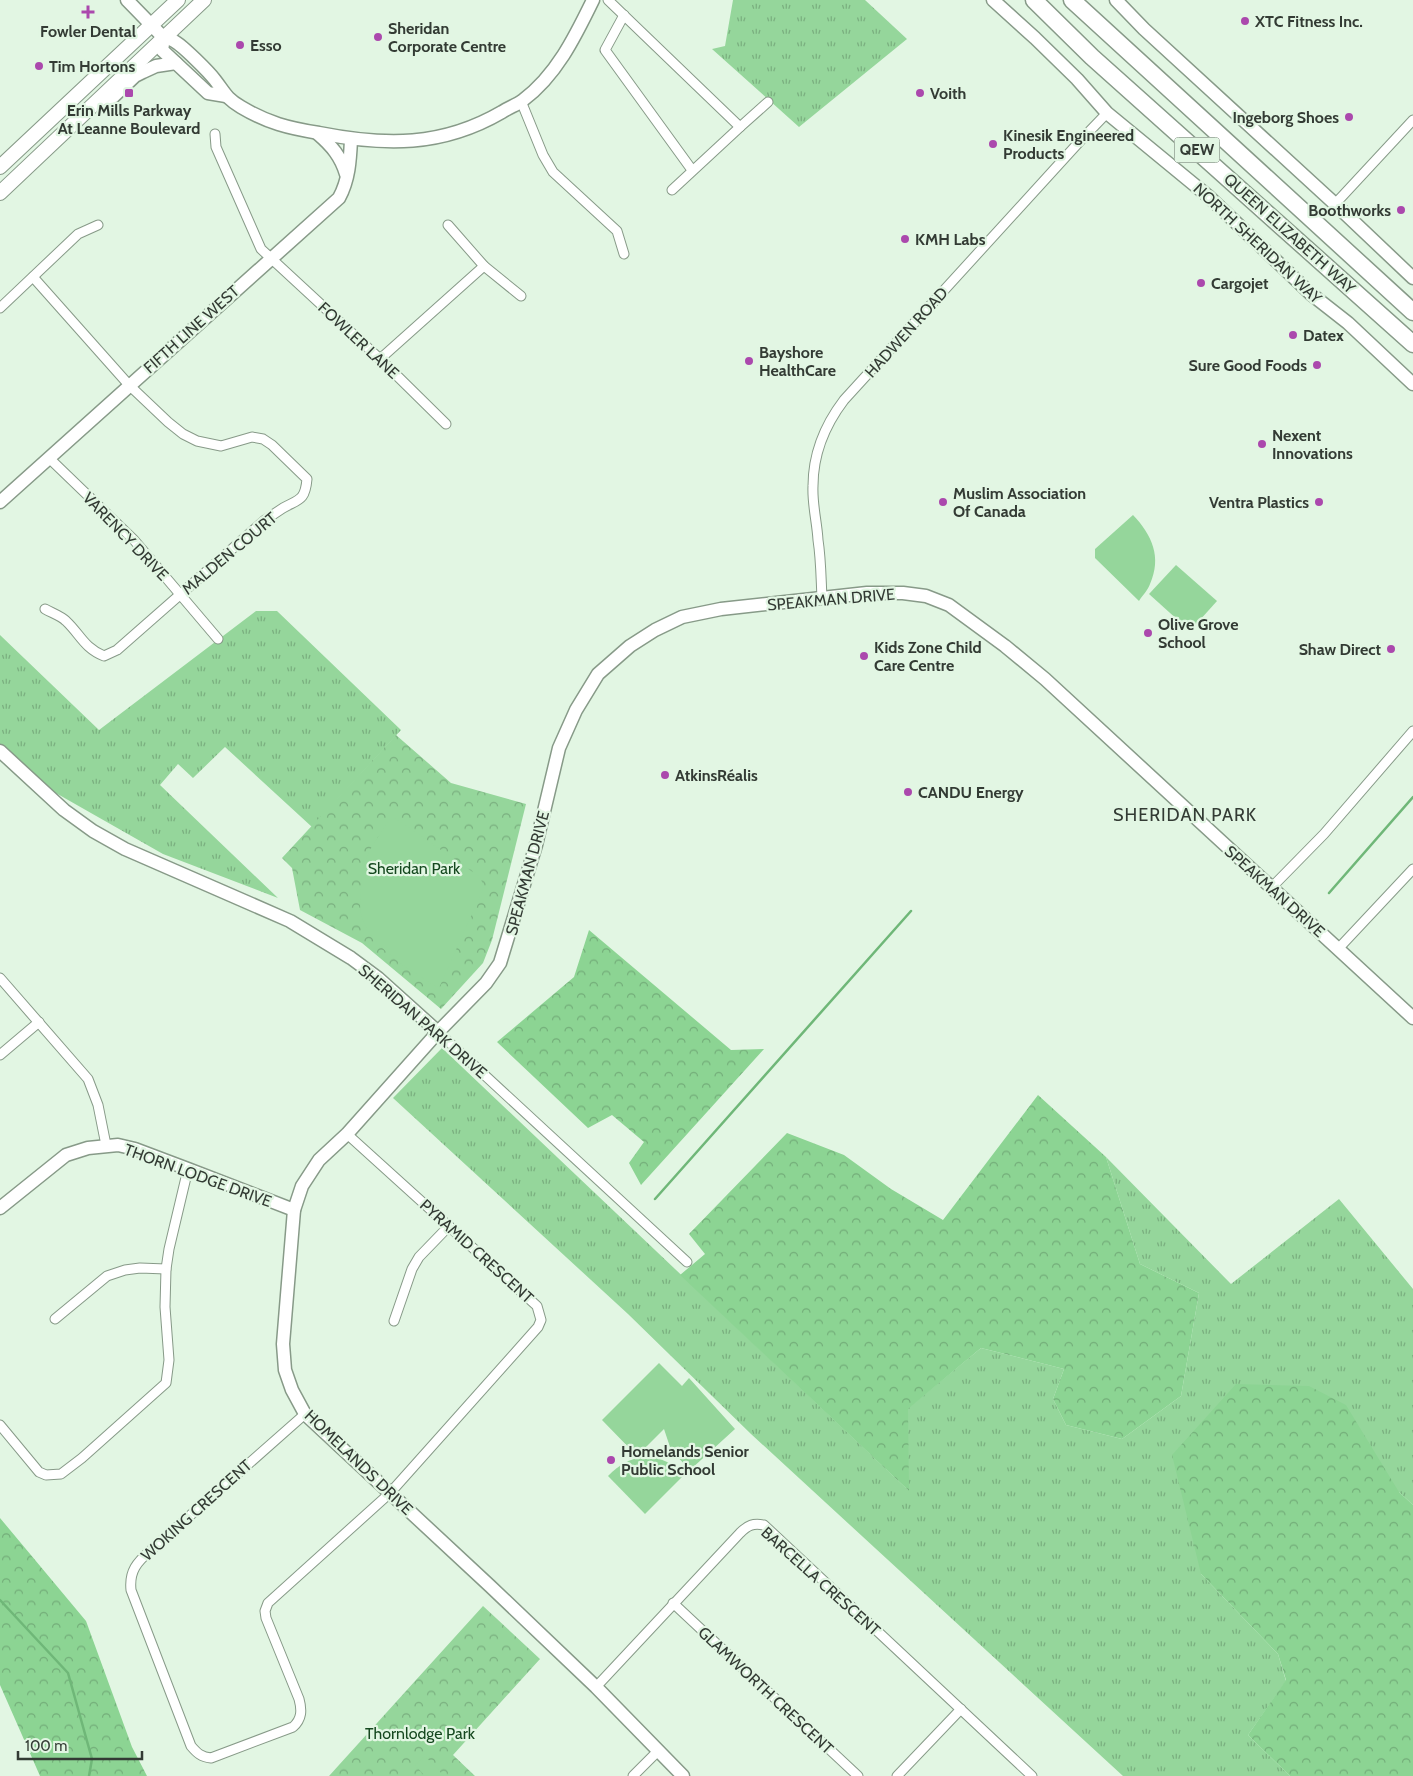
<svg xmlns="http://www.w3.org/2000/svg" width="1413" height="1776" font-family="Cabin,sans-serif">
	<defs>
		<pattern id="grass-tufts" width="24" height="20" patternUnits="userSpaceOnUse" patternTransform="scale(1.25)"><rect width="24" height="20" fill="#95d69b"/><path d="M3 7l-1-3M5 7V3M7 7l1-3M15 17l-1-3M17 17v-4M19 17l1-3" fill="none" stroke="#7aaf7f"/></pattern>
		<pattern id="forest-crowns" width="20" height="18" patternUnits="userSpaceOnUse" patternTransform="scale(1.25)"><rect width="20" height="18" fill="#8cd493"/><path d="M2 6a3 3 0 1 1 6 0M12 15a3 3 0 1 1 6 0" fill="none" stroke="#73ad79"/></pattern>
		<pattern id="park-crowns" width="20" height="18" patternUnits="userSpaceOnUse" patternTransform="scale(1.25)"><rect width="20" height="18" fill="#95d69b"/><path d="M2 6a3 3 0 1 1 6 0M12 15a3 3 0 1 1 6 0" fill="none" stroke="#7aaf7f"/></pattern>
	</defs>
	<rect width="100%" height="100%" fill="#e2f6e3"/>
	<g fill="url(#grass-tufts)">
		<polygon points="733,0 865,0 907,39 799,127 712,49 725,46"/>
		<polygon points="256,611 277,611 401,730 312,827 225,747 193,778 178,764 160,785 278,898 163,854 54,792 0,746 0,635 99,730"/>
		<polygon points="442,1048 908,1490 907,1409 981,1348 1064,1369 1053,1399 1066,1425 1122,1439 1181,1396 1199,1293 1140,1264 1106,1157 1231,1284 1339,1199 1413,1289 1413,1505 1399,1492 1201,1574 1278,1654 1286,1681 1248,1735 1290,1776 1123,1776 751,1434 628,1314 393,1098"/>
	</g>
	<g fill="url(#forest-crowns)">
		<polygon points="589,930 731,1050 764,1049 641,1185 629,1163 644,1142 612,1115 588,1128 497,1042 574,977"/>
		<polygon points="1038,1095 1106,1157 1140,1264 1199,1293 1181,1396 1122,1439 1066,1425 1053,1399 1064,1369 981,1348 908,1409 909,1491 680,1275 705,1254 689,1234 787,1133 844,1155 891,1189 943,1220"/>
		<polygon points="1236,1384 1309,1386 1346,1405 1399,1492 1413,1505 1413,1776 1290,1776 1248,1735 1286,1680 1278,1654 1201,1574 1172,1455"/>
		<polygon points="0,1518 86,1621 132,1747 147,1776 40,1776 0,1685"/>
	</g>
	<g fill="url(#park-crowns)">
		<polygon points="396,735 451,783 526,804 492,940 483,963 441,1009 362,943 300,910 292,868 282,858"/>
		<polygon points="483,1606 540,1659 453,1755 475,1776 329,1776"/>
	</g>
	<g fill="#95d69b">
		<path d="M1133,515C1152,535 1162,557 1150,584C1148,590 1142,596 1139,601L1095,558V549Z"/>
		<polygon points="1176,565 1217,601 1190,631 1149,594"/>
		<path d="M392,816L480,877L484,887L439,988C413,972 375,951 363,920C359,911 360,899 361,890C361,877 363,864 369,852C375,840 384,828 392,816Z"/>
		<polygon points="659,1363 682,1386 689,1378 735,1429 690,1470 671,1450 664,1429 637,1456 602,1420"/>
		<path d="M646,1456C662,1458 672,1463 684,1475L645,1514L608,1476C620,1464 629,1459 646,1456Z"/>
		<polygon points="425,1756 444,1776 425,1776 415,1765"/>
	</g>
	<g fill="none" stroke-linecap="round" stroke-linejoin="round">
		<g stroke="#6fb778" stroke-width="2.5">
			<polyline points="1329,893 1413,797"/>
			<polyline points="655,1199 911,911"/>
			<polyline points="0,1600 68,1673 92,1759 89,1776"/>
		</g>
		<g stroke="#879a88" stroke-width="11">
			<g id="street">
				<polyline points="608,0 740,127 672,190"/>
				<polyline points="624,15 605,50 692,170"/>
				<polyline points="521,101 543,155 553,172 617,231 624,254"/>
				<polyline points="740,127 768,102"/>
				<polyline points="215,134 216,147 261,249 380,359 446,424"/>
				<polyline points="1335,204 1413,120"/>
				<polyline points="448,225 484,266 521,296"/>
				<path d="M33,277L129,385L168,422L183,434L197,441L221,446L252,437L263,439L272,445L307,479C305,501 299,499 283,508C277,512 271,516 265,520L117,650L104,656C84,648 80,634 66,621C61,616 52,613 45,609"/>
				<polyline points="0,308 78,234 98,225"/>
				<polyline points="380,359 484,266"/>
				<polyline points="49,458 134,540 218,639"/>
				<path d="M822,598C821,579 821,559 818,540C817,522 812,504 813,486C813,454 825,425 844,400L1081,140L1107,113"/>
				<polyline points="1271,888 1324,834 1413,731"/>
				<polyline points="1338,949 1413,869"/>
				<polyline points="0,978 88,1079 98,1105 106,1145"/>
				<polyline points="438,1032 687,1262"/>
				<polyline points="0,1055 39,1022"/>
				<polyline points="55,1319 107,1276 125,1270 140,1268 166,1269"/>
				<polyline points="394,1321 412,1269 419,1257 449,1226"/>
				<path d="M305,1414L151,1550C137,1562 129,1571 131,1590L191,1746C197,1753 201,1757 211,1758L293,1727C302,1719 302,1710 299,1699L266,1618L265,1611L268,1603L390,1493L538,1327L541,1320L537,1306L347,1134"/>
				<polyline points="0,1425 39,1472 46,1475 61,1474 82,1458 166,1383 169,1360 165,1307 166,1269 169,1249 188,1169"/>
				<polyline points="673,1603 858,1776"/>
				<path d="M596,1687L740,1533C748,1525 753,1523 764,1525L1032,1776"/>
				<polyline points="633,1776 658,1751"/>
				<polyline points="897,1776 961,1709"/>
			</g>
		</g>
		<g stroke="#879a88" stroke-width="15">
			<g id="secondary">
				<polyline points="127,0 164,38"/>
				<polyline points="993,0 1035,38 1077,79 1107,113 1208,196 1311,294 1348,323 1413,384"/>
				<polyline points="1116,0 1144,29 1335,204 1413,278"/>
				<path d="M164,38C167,38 171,39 174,41C183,46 209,72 215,80C225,93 226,98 241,107C268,123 288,128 319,133C385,146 442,147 502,112C508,108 516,105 522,101C556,76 575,37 593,0"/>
				<polyline points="164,38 162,50 208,93 226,96"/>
				<polyline points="101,99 113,97 135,76 143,72 156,66 176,63"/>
				<path d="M318,134C332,146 341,157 346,174"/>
				<path d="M0,502L339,198C349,180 350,160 351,140"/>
				<polyline points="0,751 64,810 93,831 125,849 290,921 351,958 378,978 438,1032"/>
				<polyline points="0,1208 66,1155 88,1148 118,1145 135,1149 188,1169 294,1210"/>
				<polyline points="683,1776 596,1687 490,1586 305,1414 292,1390 285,1370 283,1344 294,1210 302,1186 319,1160 347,1134 438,1032 486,983 500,963 536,845 559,748 576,710 598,674 630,646 655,630 682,617 721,609 867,593 903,593 926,596 949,605 1005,646 1045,679 1413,1018"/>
			</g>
		</g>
		<g stroke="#879a88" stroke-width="16">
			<g id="primary">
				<polyline points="0,167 178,0"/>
				<polyline points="0,193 204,0"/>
			</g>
		</g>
		<g stroke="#879a88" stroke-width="19">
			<g id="highway">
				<polyline points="1034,0 1092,57 1413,344"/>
				<polyline points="1072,0 1413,312"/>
			</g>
		</g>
		<use href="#street" stroke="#fff" stroke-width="9"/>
		<use href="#secondary" stroke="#fff" stroke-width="12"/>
		<use href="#primary" stroke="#fff" stroke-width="14"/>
		<use href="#highway" stroke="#fff" stroke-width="16"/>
	</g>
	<g fill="#ab48ad" stroke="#e2f6e3" stroke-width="2">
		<path d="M85.5 4.5h5v5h5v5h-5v5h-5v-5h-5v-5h5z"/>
		<circle cx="1245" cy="21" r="5"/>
		<circle cx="378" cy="37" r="5"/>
		<circle cx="240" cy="45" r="5"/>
		<circle cx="39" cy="66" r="5"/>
		<rect x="124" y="88" width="10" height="10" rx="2.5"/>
		<circle cx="920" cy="93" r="5"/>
		<circle cx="1349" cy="117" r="5"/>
		<circle cx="993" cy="144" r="5"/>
		<circle cx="1401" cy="210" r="5"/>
		<circle cx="905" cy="239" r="5"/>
		<circle cx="1201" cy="283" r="5"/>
		<circle cx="1293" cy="335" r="5"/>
		<circle cx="749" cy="361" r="5"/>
		<circle cx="1317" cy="365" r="5"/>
		<circle cx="1262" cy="444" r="5"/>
		<circle cx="943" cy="502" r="5"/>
		<circle cx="1319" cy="502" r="5"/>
		<circle cx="1148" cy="633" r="5"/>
		<circle cx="1391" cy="649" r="5"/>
		<circle cx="864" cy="656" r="5"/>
		<circle cx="665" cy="775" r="5"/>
		<circle cx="908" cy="792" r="5"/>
		<circle cx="611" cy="1460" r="5"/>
	</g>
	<g text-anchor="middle" stroke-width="4.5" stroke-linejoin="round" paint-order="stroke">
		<rect fill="#e2f6e3" stroke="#687368" stroke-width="1" x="1174.5" y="137.5" width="45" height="25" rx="4"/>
		<g font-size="15" font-weight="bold" fill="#333b34">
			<text x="1197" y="155">QEW</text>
		</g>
		<g font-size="16" font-weight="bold" fill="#333b34" stroke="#e2f6e3" text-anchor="start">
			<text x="1255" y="27">XTC Fitness Inc.</text>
			<text x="388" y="34">Sheridan<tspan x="388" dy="18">Corporate Centre</tspan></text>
			<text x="88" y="37" text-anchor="middle">Fowler Dental</text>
			<text x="250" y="51">Esso</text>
			<text x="49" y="72">Tim Hortons</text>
			<text x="930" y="99">Voith</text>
			<text x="129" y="116" text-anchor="middle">Erin Mills Parkway<tspan x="129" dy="18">At Leanne Boulevard</tspan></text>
			<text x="1339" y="123" text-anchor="end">Ingeborg Shoes</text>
			<text x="1003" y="141">Kinesik Engineered<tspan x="1003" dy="18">Products</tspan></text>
			<text x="1391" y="216" text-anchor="end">Boothworks</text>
			<text x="915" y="245">KMH Labs</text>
			<text x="1211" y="289">Cargojet</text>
			<text x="1303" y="341">Datex</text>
			<text x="759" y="358">Bayshore<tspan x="759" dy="18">HealthCare</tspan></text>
			<text x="1307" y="371" text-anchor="end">Sure Good Foods</text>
			<text x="1272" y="441">Nexent<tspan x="1272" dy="18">Innovations</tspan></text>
			<text x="953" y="499">Muslim Association<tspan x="953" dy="18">Of Canada</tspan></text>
			<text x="1309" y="508" text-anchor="end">Ventra Plastics</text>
			<text x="1158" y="630">Olive Grove<tspan x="1158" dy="18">School</tspan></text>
			<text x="874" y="653">Kids Zone Child<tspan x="874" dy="18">Care Centre</tspan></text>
			<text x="1381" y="655" text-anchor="end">Shaw Direct</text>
			<text x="675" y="781">AtkinsRéalis</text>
			<text x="918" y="798">CANDU Energy</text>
			<text x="621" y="1457">Homelands Senior<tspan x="621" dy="18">Public School</tspan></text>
		</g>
		<g font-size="16" fill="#333b34" stroke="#e2f6e3">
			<text transform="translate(1290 233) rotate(42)" y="6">QUEEN ELIZABETH WAY</text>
			<text transform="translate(1258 243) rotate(43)" y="6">NORTH SHERIDAN WAY</text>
			<text transform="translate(191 329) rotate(-42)" y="6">FIFTH LINE WEST</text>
			<text transform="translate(906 332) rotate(-48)" y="6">HADWEN ROAD</text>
			<text transform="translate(359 340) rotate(43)" y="6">FOWLER LANE</text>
			<text transform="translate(126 536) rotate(46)" y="6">VARENCY DRIVE</text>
			<text transform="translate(229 553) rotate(-40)" y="6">MALDEN COURT</text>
			<text transform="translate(831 599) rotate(-5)" y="6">SPEAKMAN DRIVE</text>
			<text transform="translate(527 873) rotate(-75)" y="6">SPEAKMAN DRIVE</text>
			<text transform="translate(1275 891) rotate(42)" y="6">SPEAKMAN DRIVE</text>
			<text transform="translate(423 1021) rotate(41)" y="6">SHERIDAN PARK DRIVE</text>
			<text transform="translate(198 1175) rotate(20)" y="6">THORN LODGE DRIVE</text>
			<text transform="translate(477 1251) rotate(42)" y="6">PYRAMID CRESCENT</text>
			<text transform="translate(359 1462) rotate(44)" y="6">HOMELANDS DRIVE</text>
			<text transform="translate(196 1510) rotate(-42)" y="6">WOKING CRESCENT</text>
			<text transform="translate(821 1581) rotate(42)" y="6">BARCELLA CRESCENT</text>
			<text transform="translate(766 1690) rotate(43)" y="6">GLAMWORTH CRESCENT</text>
		</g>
		<g font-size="16" fill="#15481f" stroke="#e2f6e3">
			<text x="414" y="874">Sheridan Park</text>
			<text x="420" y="1739">Thornlodge Park</text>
		</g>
		<g font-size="18" letter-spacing="1" fill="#333b34" stroke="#e2f6e3">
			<text x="1185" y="821">SHERIDAN PARK</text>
		</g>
	</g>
	<path d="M18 1751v8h124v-8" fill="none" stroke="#333b34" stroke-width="2.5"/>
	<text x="25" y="1751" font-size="15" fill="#333b34" stroke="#e2f6e3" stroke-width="4" paint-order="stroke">100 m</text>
</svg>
